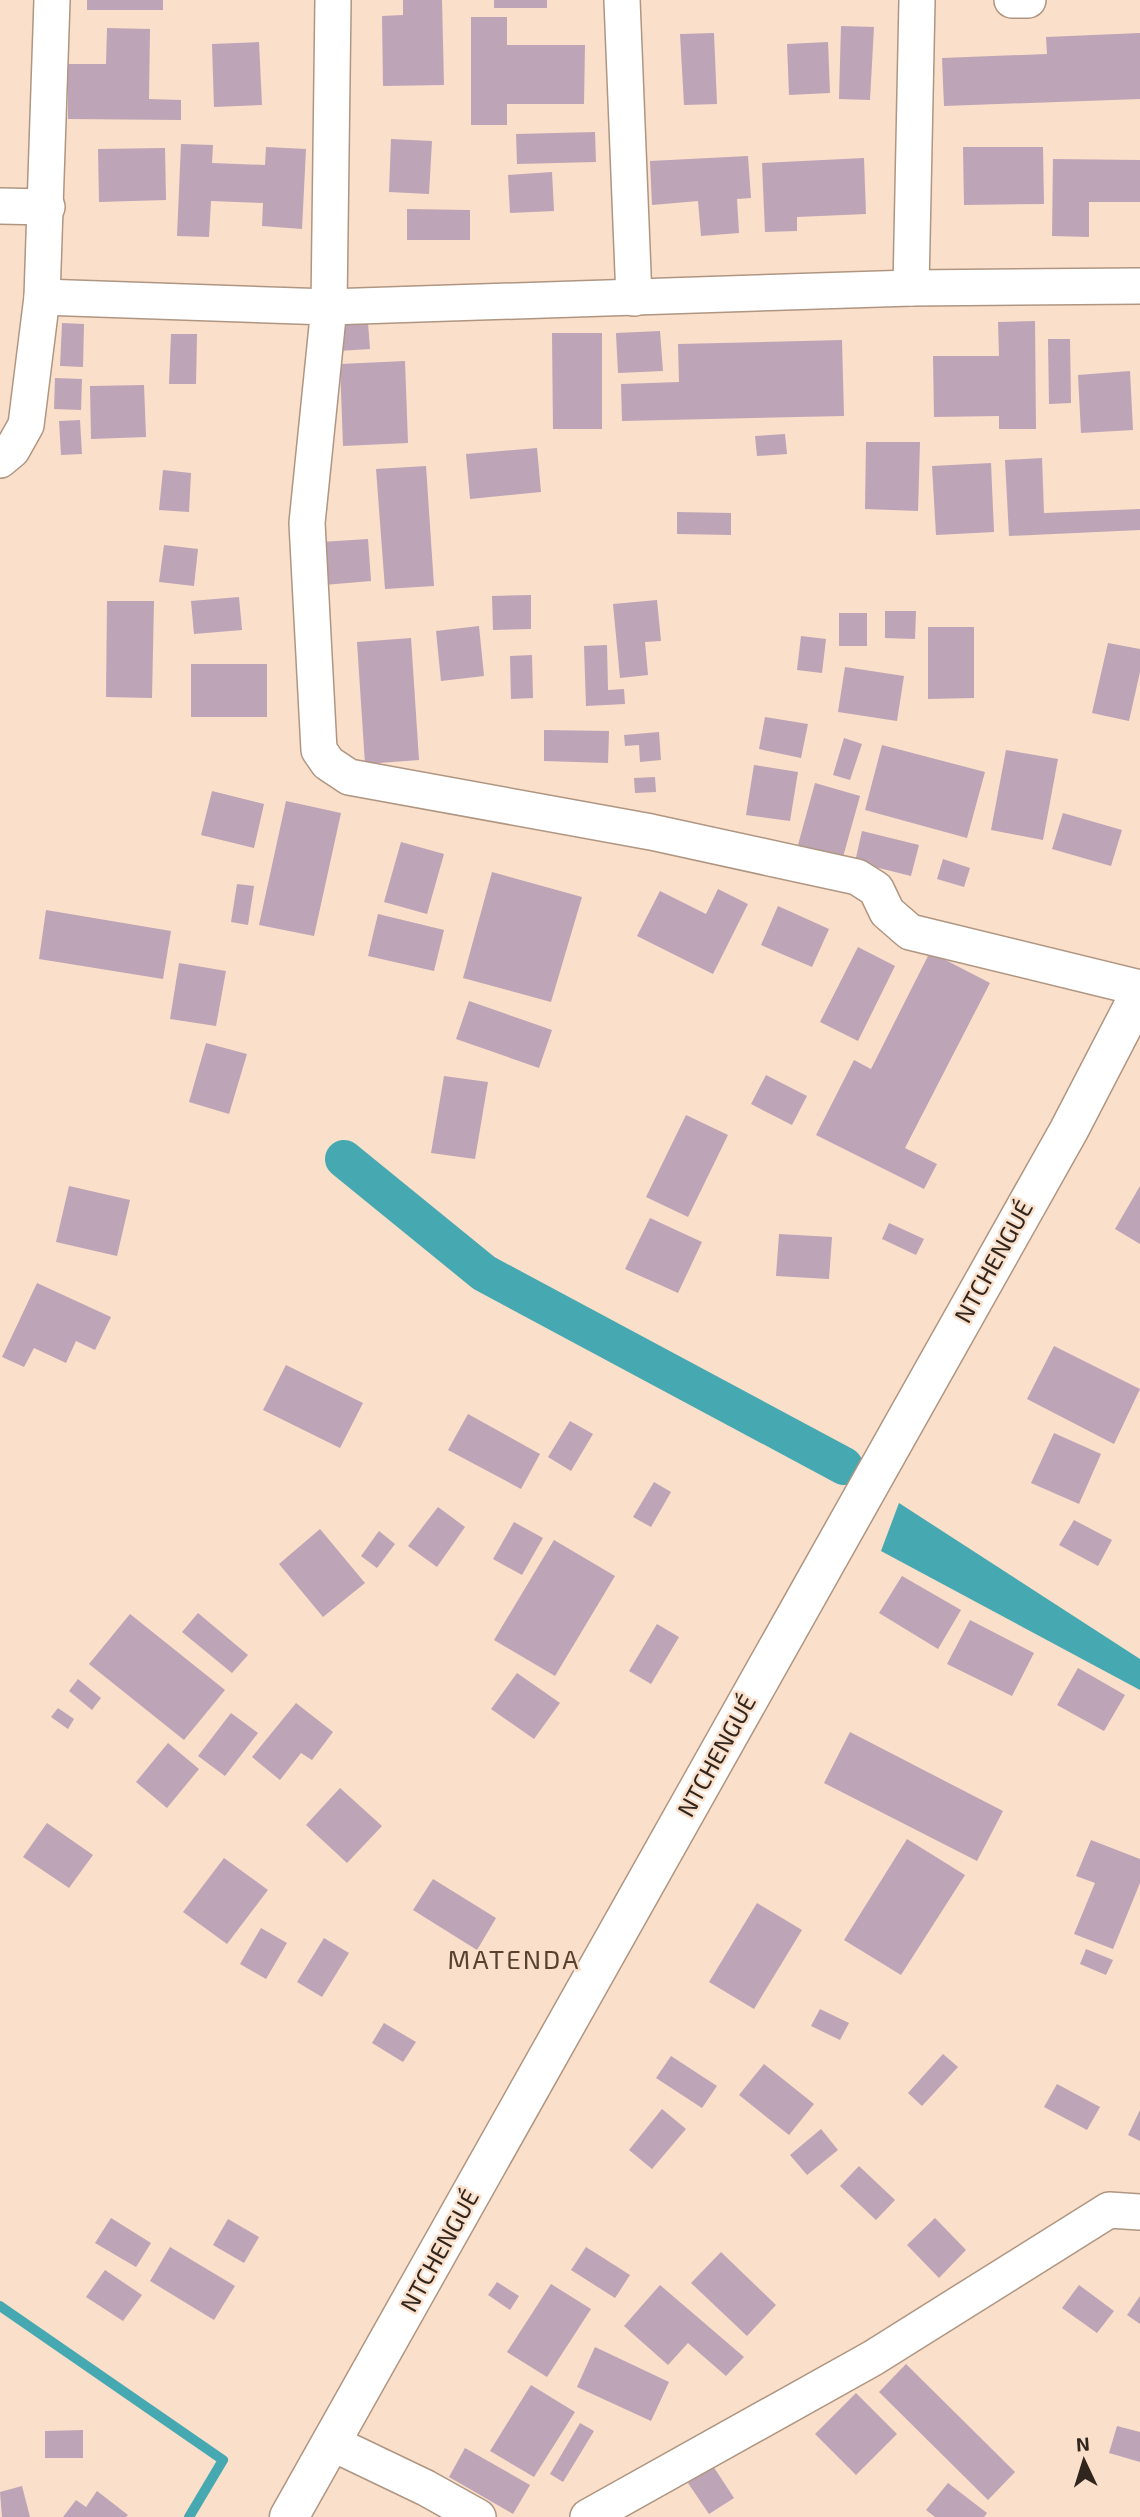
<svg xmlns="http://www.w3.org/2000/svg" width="1140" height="2517" font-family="'Exo 2',sans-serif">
	<rect width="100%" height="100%" fill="#fadfca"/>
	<polygon fill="#46a9b1" points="899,1503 1140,1659 1140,1690 881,1551"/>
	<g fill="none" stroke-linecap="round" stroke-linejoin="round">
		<polyline stroke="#46a9b1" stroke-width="10" points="0,2306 223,2460 189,2517"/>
		<polyline stroke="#46a9b1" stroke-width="38" points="344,1159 484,1273 844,1466"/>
	</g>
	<g fill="#bea4b7">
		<rect x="87" y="0" width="76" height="10"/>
		<polygon points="403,0 442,0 444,85 383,86 382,16 403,15"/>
		<rect x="494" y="0" width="53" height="8"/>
		<polygon points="471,17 507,17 507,45 585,45 584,104 507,104 507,125 471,125"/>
		<polygon points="841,26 874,27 870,100 839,99"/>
		<polygon points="107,28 150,29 149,99 181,100 181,120 68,119 68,64 106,64"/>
		<polygon points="714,33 717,104 684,105 680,34"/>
		<polygon points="1140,33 1140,99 944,106 942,58 1047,54 1046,37"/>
		<polygon points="259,42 262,105 214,107 212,44"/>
		<polygon points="828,42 830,93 789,95 787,44"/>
		<polygon points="595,132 596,162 517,164 516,134"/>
		<polygon points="391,139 432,141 429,194 389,192"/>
		<polygon points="181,144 213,145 212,163 265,165 266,147 306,149 302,229 262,226 263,203 211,201 209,237 177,236"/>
		<polygon points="963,147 1043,147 1044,204 964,205"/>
		<polygon points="165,148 166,200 99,202 98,149"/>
		<polygon points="748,156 751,198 737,199 739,233 701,236 698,201 652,205 650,161"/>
		<polygon points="864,158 866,214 797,217 797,231 765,232 762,163"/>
		<polygon points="1053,159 1140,160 1140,202 1089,202 1089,237 1052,236"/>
		<polygon points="552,172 554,211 510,213 508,175"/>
		<polygon points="407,209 470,210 470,240 407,240"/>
		<polygon points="1035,321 1036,429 999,429 999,416 934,417 933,356 999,356 998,322"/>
		<polygon points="62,323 84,324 83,367 60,366"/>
		<polygon points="368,323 370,349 339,351 338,325"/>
		<polygon points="660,331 663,371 618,373 616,333"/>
		<polygon points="552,333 602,333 602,429 553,429"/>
		<polygon points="171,334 197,334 196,384 169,384"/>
		<polygon points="1048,339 1070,339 1071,403 1049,404"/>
		<polygon points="842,340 844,416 622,421 621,384 679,382 678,344"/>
		<polygon points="405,361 408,443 343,446 340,364"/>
		<polygon points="1130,371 1133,430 1081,433 1078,375"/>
		<polygon points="55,378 82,379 81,410 54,409"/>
		<polygon points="144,385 146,437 91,439 90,386"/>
		<polygon points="80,420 82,454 61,455 59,421"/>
		<polygon points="785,434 787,454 757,456 755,436"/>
		<polygon points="866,442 920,442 918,511 865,509"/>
		<polygon points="537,448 541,492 470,499 466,454"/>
		<polygon points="1042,458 1044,513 1140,509 1140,530 1009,536 1005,460"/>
		<polygon points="991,463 994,532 936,535 932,466"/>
		<polygon points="426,466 434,586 385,589 376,469"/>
		<polygon points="163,470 191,473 189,512 159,510"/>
		<polygon points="677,512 731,513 731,535 677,534"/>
		<polygon points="368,539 371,581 324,585 321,542"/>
		<polygon points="164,545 198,549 194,586 159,582"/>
		<polygon points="531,595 531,629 493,630 492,596"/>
		<polygon points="239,597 242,630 194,634 191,601"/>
		<polygon points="657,600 661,641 645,642 648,675 620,678 613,604"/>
		<polygon points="107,601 154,601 152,698 106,697"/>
		<polygon points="885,611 916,611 915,639 885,638"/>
		<rect x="839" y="613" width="28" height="33"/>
		<polygon points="479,626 484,676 441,681 436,631"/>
		<polygon points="928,627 974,627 974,698 928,699"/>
		<polygon points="801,636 826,639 822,673 797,670"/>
		<polygon points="411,638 419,760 365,764 357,642"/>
		<polygon points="1108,643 1140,649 1140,672 1129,721 1092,713"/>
		<polygon points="607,645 608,690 624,689 625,704 586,706 584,646"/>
		<polygon points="532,655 533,698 511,699 510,656"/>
		<rect x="191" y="664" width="76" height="53"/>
		<polygon points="845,667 904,676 897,721 838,712"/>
		<polygon points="765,717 808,724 801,758 759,749"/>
		<polygon points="544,730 609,731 608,763 544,761"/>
		<polygon points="659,732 661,760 640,762 639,745 625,746 624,735"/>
		<polygon points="844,738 862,744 850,780 833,775"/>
		<polygon points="882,745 985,772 967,838 865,810"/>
		<polygon points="1006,750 1058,759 1043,840 991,830"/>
		<polygon points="754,765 798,772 790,821 746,815"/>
		<polygon points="655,777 656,792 635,793 634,778"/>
		<polygon points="815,783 860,796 843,857 798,845"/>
		<polygon points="212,791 264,804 254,848 201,835"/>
		<polygon points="286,801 341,813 314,936 259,925"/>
		<polygon points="1063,813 1122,830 1111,866 1052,849"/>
		<polygon points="862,831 919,845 911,876 855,862"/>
		<polygon points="401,842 444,854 427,914 384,902"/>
		<polygon points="943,859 970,868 964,887 937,879"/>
		<polygon points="492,872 582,897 551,1002 463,978"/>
		<polygon points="237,884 254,886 248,925 231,922"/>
		<polygon points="718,889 748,904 713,974 637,936 660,891 706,914"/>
		<polygon points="778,906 829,929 812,967 761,945"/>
		<polygon points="46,910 171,931 163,979 39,959"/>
		<polygon points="378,914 444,930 434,971 368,956"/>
		<polygon points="858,947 895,966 858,1041 820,1022"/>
		<polygon points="930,952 990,983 905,1148 937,1164 924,1189 816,1135 854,1060 871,1069"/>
		<polygon points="179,963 226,971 216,1026 170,1019"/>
		<polygon points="469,1001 552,1030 539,1068 456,1039"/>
		<polygon points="206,1043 247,1054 229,1114 189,1102"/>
		<polygon points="766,1075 807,1096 792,1125 751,1104"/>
		<polygon points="444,1076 488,1082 475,1159 431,1153"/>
		<polygon points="686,1115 728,1135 688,1217 646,1197"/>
		<polygon points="69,1186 130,1200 117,1256 56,1242"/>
		<polygon points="1140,1186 1140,1244 1115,1229"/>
		<polygon points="650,1218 702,1242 678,1293 625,1269"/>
		<polygon points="889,1223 924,1239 916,1255 882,1239"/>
		<polygon points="779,1234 832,1237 829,1279 776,1276"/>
		<polygon points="37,1283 111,1317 95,1350 76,1341 66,1363 34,1348 24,1367 2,1357"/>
		<polygon points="1054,1346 1140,1389 1114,1444 1027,1399"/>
		<polygon points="286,1365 363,1403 340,1448 263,1410"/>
		<polygon points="468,1414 540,1454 521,1489 448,1450"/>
		<polygon points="570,1421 593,1434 571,1471 548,1457"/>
		<polygon points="1054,1433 1101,1454 1079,1504 1031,1483"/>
		<polygon points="654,1482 671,1492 651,1527 633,1517"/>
		<polygon points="438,1507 465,1527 437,1567 408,1546"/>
		<polygon points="1074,1520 1112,1540 1098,1566 1059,1545"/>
		<polygon points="514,1522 543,1538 522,1575 493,1559"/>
		<polygon points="320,1529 365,1583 323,1617 279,1564"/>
		<polygon points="379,1531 395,1544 377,1568 361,1556"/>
		<polygon points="554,1540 615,1576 555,1676 494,1640"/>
		<polygon points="902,1576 961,1610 938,1649 879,1613"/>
		<polygon points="198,1613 248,1655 232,1673 182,1632"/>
		<polygon points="130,1614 225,1690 184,1740 89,1664"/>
		<polygon points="970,1620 1034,1653 1012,1696 947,1664"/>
		<polygon points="657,1624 679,1637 651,1684 629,1671"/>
		<polygon points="1078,1668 1125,1695 1104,1731 1057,1705"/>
		<polygon points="517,1673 560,1703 534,1739 491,1709"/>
		<polygon points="78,1679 101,1698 92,1710 69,1691"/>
		<polygon points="296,1703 333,1732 312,1760 301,1753 280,1780 252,1757"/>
		<polygon points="58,1708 74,1719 68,1729 51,1717"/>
		<polygon points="231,1713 258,1733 225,1776 198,1756"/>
		<polygon points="850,1732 1003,1811 977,1861 824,1783"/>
		<polygon points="168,1743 199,1769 167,1808 136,1782"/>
		<polygon points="340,1788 382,1826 347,1863 306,1825"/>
		<polygon points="47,1823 93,1855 69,1888 23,1857"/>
		<polygon points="907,1839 965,1875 901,1975 844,1940"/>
		<polygon points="1091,1840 1140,1859 1140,1883 1113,1949 1074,1934 1095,1883 1076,1876"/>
		<polygon points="224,1858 268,1890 227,1944 183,1912"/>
		<polygon points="433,1879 496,1918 477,1950 413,1910"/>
		<polygon points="757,1903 802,1930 754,2009 709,1982"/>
		<polygon points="261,1928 287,1943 266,1979 240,1964"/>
		<polygon points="324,1938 349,1953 322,1997 297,1982"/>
		<polygon points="1086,1949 1113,1960 1106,1975 1080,1964"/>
		<polygon points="820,2009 849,2023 840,2040 811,2026"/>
		<polygon points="384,2023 416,2042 403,2062 372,2043"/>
		<polygon points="943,2054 958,2067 922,2106 908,2093"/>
		<polygon points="671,2056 717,2086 702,2108 656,2078"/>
		<polygon points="764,2064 814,2104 789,2135 739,2095"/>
		<polygon points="1057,2084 1100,2107 1087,2130 1044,2107"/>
		<polygon points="662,2109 686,2129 652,2169 629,2150"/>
		<polygon points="1140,2110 1140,2141 1128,2135"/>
		<polygon points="821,2129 838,2150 807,2175 790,2155"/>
		<polygon points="859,2166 895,2200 876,2220 840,2186"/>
		<polygon points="111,2218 151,2243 136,2267 95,2243"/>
		<polygon points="935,2218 966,2250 939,2278 907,2245"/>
		<polygon points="228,2219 259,2237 244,2263 213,2245"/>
		<polygon points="170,2247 235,2286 214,2320 150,2281"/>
		<polygon points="586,2247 630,2275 615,2298 571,2270"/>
		<polygon points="721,2252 776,2305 747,2336 691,2283"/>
		<polygon points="105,2270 142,2295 123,2321 86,2297"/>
		<polygon points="497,2282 519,2296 510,2310 488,2295"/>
		<polygon points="551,2284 591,2309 547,2377 507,2352"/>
		<polygon points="660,2285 744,2357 726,2376 688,2343 668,2365 624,2326"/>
		<polygon points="1079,2285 1114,2311 1097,2333 1062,2308"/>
		<polygon points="1140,2296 1140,2324 1127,2315"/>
		<polygon points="595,2347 669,2382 651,2421 577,2387"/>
		<polygon points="906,2364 1015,2472 988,2500 879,2392"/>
		<polygon points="531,2385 575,2412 534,2477 490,2451"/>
		<polygon points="856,2393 897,2434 856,2475 815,2434"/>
		<polygon points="580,2423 594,2431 563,2482 550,2474"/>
		<polygon points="1117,2426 1140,2432 1140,2462 1109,2453"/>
		<polygon points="83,2430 83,2458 45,2458 45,2431"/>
		<polygon points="465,2448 530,2485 513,2514 449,2477"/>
		<polygon points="713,2466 734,2498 709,2514 688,2483"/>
		<polygon points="948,2483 987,2513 984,2517 935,2517 926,2510"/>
		<polygon points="22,2486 30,2517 2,2517 0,2492"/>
		<polygon points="97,2491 128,2515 126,2517 63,2517 76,2500 86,2507"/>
	</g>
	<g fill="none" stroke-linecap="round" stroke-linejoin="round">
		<g stroke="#af9682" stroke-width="38">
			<g id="street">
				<polyline points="333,0 329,307 911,288 1140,286"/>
				<polyline points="622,0 634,298"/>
				<polyline points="1012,0 1028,0"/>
				<polyline points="0,206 47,207"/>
				<polyline points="911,288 917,0"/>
				<polyline points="42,297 329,307 307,523 319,750 328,763 349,777 651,832 857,877 876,889 887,912 910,932 1140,988"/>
				<polyline points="0,460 12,450 26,425 42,297 52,0"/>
				<polyline points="332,2443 426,2488 478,2517"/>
				<polyline points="588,2517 873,2358 1109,2210 1140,2212"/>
			</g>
		</g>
		<g stroke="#af9682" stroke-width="41">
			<polyline id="primary" points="289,2517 1069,1130 1140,993"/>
		</g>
		<use href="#street" stroke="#fff" stroke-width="35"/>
		<use href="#primary" stroke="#fff" stroke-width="38"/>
	</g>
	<g text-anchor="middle" stroke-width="5" stroke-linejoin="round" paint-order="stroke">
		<g font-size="24" fill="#30261e" stroke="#fadfca">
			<text transform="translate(994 1262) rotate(-61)" y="8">NTCHENGUÉ</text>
			<text transform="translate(717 1756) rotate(-61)" y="8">NTCHENGUÉ</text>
			<text transform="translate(440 2251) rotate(-61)" y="8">NTCHENGUÉ</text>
		</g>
		<g font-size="26" letter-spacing="2" fill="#574130" stroke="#fadfca">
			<text x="514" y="1969">MATENDA</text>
		</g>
	</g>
	<g transform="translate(1084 2461) rotate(356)" stroke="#fadfca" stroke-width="5" paint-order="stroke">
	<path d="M0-5L12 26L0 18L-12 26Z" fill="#30261e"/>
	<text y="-10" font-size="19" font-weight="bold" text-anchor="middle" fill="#30261e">N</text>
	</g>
</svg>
